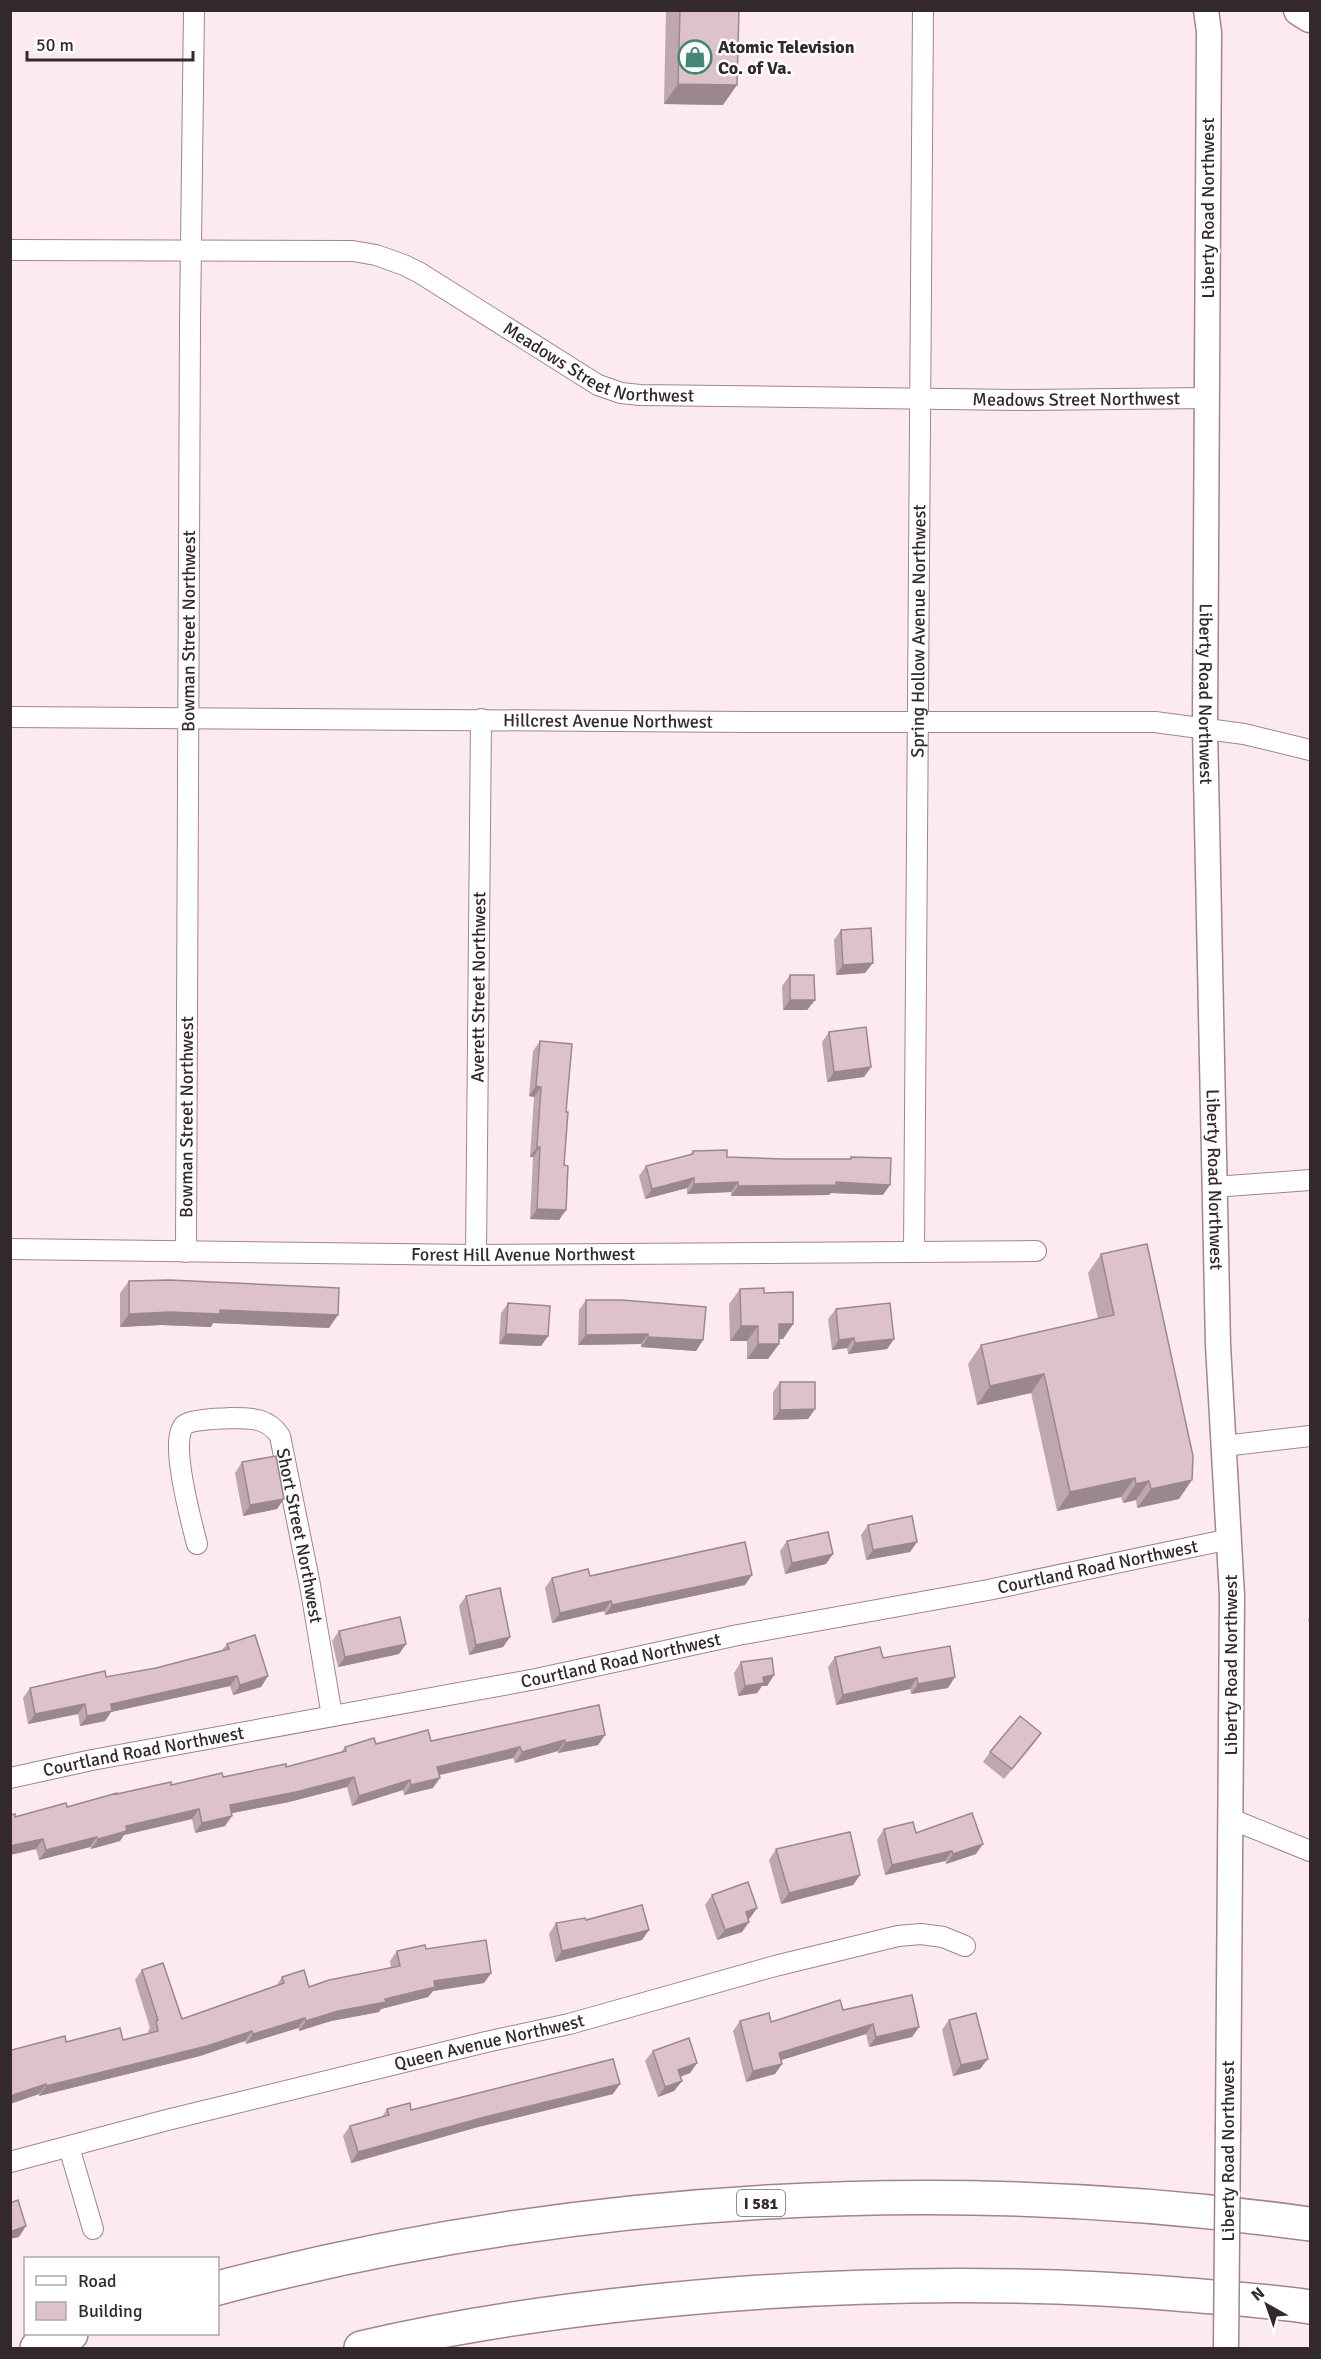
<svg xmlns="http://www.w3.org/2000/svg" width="1321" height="2359" font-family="Signika,sans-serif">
	<rect width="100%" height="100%" fill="#fdeaef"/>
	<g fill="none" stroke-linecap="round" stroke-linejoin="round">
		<g stroke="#a0858d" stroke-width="22">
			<g id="minor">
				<path id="s1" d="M10,250L353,251L376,255L404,265L420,273L598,385L621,393L640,395L1026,400L1207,398"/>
				<path id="s2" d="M10,717L748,722H1155L1244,734L1310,750"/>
				<polyline points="1214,1187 1310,1180"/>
				<path id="s3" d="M10,1249L476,1255L1036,1251"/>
				<path id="s4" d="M186,1252L190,322L194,10"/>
				<path id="s5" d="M914,1252L923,10"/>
				<path id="s6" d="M476,1255L481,719"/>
				<polyline points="1224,1446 1310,1436"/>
				<path id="s7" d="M197,1544C192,1524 167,1434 186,1424C195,1419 220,1419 231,1418C252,1418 268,1418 280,1436L310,1585L332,1716"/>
				<path id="s8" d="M10,1778L92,1760L536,1679L738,1635L988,1590L1230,1539"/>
				<polyline points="1231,1819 1310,1851"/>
				<polyline points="69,2147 93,2229"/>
				<path id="s9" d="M10,2162L167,2120L486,2042L569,2024L775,1966L898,1936L921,1934L943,1937L965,1946"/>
			</g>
		</g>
		<g stroke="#a0858d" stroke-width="27">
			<g id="tertiary">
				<path id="s10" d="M1206,10L1209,32L1205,728L1218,1345L1232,1596L1228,2127"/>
			</g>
		</g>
		<g stroke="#a0858d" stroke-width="33">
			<polyline id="primary" points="1299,10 1310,17"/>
		</g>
		<g stroke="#a0858d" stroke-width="36">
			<g id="motorway">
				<path d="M218,2288C571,2195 949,2174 1310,2224"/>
				<polyline points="37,2348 71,2334"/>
				<path d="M361,2348C479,2320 600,2305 721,2295C873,2283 1025,2282 1177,2294C1221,2298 1266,2300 1310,2307"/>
			</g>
		</g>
		<use href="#minor" stroke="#fff" stroke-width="20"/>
		<use href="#tertiary" stroke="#fff" stroke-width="24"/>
		<use href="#primary" stroke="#fff" stroke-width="30"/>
		<use href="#motorway" stroke="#fff" stroke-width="33"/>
		<g stroke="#a0858d" stroke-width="27" stroke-linecap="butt">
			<polyline id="tertiary-bridge" points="1226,2348 1228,2127"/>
		</g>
		<use href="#tertiary-bridge" stroke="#fff" stroke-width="24"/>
	</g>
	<g fill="#bfa7ae">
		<polygon points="666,10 739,10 723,105 664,104"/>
		<polygon points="841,930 865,973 836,975 834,940"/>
		<polygon points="790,975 815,1000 807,1010 783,1010 782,986"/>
		<polygon points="829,1032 871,1067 864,1077 827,1082 822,1042"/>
		<polygon points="540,1041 566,1112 564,1165 566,1210 559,1220 530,1219 533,1157 530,1157 534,1097 529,1096 533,1051"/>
		<polygon points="693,1151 727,1157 784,1159 849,1159 851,1157 883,1195 831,1193 829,1195 731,1196 731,1192 687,1194 687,1188 645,1199 639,1176 646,1166 690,1155"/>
		<polygon points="1101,1254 1179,1499 1137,1508 1136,1500 1123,1503 1121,1497 1057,1511 1031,1393 977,1405 968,1364 981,1345 1098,1319 1088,1273"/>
		<polygon points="129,1281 329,1328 213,1323 211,1327 161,1325 120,1327 120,1293"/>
		<polygon points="740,1289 793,1324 783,1339 779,1339 779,1344 768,1359 747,1359 747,1341 730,1341 729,1304"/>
		<polygon points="586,1300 703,1340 696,1351 641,1347 641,1344 578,1345 579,1310"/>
		<polygon points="508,1303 548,1336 541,1346 499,1344 501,1313"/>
		<polygon points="836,1309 894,1339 887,1349 848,1354 847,1348 832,1350 828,1319"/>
		<polygon points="780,1382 815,1409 808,1419 773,1420 773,1392"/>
		<polygon points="242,1462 277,1509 243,1516 235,1473"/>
		<polygon points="868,1525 917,1542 910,1552 866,1560 861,1535"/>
		<polygon points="787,1541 826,1564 785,1574 780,1551"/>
		<polygon points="590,1576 745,1585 605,1615 604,1611 552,1623 545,1588 552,1578"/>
		<polygon points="466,1596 510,1637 503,1647 469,1655 459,1606"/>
		<polygon points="1311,1616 1311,1632 1308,1619"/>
		<polygon points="339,1631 399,1654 338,1667 332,1641"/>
		<polygon points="227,1644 268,1676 261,1687 233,1695 230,1686 111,1712 105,1721 80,1726 78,1714 28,1724 23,1698 30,1688 106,1677 156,1668 222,1650"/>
		<polygon points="835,1657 883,1658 948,1688 911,1694 910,1689 836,1705 828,1667"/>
		<polygon points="741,1662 774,1675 767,1686 762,1686 757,1693 738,1696 734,1673"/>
		<polygon points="1041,1733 1004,1779 983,1762 990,1752"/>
		<polygon points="605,1735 598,1745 558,1753 558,1751 515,1763 513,1758 440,1775 433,1788 404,1795 403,1790 352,1806 347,1787 289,1802 232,1813 225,1826 195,1833 192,1819 124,1835 120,1841 91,1849 90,1847 39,1860 36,1849 10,1855 10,1815 15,1817 67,1807 117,1794 286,1767 340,1753 345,1747 431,1741"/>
		<polygon points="884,1829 916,1833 976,1854 946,1864 945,1861 885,1875 877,1840"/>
		<polygon points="776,1849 860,1875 853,1885 781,1904 769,1860"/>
		<polygon points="712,1895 757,1908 750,1918 748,1919 749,1922 742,1932 717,1940 705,1905"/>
		<polygon points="586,1920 642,1940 555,1962 549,1934 556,1923"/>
		<polygon points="426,1949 491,1973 484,1983 433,1991 428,1997 381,2009 379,2012 331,2021 299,2031 298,2028 246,2044 245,2041 200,2056 39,2096 39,2094 10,2104 10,2048 12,2050 66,2042 123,2040 149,2034 148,2031 150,2028 135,1980 142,1970 182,2019 276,1986 282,1977 309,1987 391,1967 390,1961 397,1951"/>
		<polygon points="843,2010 919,2027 912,2037 869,2047 866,2034 781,2060 782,2064 775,2074 746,2082 733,2031 740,2021 771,2022"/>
		<polygon points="949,2020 980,2069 953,2076 942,2030"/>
		<polygon points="653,2051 697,2063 690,2073 680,2077 682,2081 674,2091 658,2097 645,2061"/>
		<polygon points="613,2094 478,2127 351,2163 343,2136 350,2126 382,2117 387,2109 411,2110"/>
	</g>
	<g fill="#9b888d">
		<polygon points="678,84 737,85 723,105 664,104"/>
		<polygon points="873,963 865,973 836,975 843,965"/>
		<polygon points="790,1000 815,1000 807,1010 783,1010"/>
		<polygon points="871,1067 864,1077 827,1082 834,1072"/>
		<polygon points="536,1086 541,1087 534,1097 529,1096"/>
		<polygon points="537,1147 540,1147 533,1157 530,1157"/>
		<polygon points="694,1178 687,1188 645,1199 652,1189"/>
		<polygon points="738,1182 731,1192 687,1194 694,1184"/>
		<polygon points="836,1182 890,1185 883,1195 831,1193 829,1195 731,1196 738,1186"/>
		<polygon points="537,1209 566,1210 559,1220 530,1219"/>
		<polygon points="220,1310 338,1315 329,1328 213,1323 211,1327 161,1325 120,1327 129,1314"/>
		<polygon points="779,1324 793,1324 783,1339 768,1339"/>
		<polygon points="741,1326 758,1326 747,1341 730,1341"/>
		<polygon points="506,1334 548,1336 541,1346 499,1344"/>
		<polygon points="648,1334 641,1344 578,1345 586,1335"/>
		<polygon points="648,1337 703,1340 696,1351 641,1347"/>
		<polygon points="854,1338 847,1348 832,1350 839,1340"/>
		<polygon points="894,1339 887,1349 848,1354 855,1343"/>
		<polygon points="758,1344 779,1344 768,1359 747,1359"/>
		<polygon points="1044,1374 1031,1393 977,1405 990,1386"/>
		<polygon points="815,1409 808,1419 773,1420 780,1410"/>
		<polygon points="1135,1478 1121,1497 1057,1511 1070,1492"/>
		<polygon points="1192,1480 1179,1499 1137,1508 1151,1489"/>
		<polygon points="1149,1481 1136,1500 1123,1503 1136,1484"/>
		<polygon points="284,1499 277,1509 243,1516 250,1505"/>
		<polygon points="917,1542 910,1552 866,1560 873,1550"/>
		<polygon points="833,1554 826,1564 785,1574 792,1563"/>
		<polygon points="752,1575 745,1585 605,1615 612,1605"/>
		<polygon points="611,1601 604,1611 552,1623 560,1613"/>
		<polygon points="510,1637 503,1647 469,1655 476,1645"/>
		<polygon points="406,1644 399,1654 338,1667 345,1657"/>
		<polygon points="774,1675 767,1686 762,1686 757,1693 738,1696 745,1686 763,1677"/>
		<polygon points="237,1676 230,1686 111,1712 105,1721 80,1726 87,1716 111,1704"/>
		<polygon points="268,1676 261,1687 233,1695 240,1685"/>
		<polygon points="955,1677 948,1688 911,1694 918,1684"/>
		<polygon points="917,1678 910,1689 836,1705 843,1695"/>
		<polygon points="85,1704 78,1714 28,1724 35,1714"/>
		<polygon points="1041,1733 1034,1743 1004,1779 1012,1769"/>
		<polygon points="605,1735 598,1745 558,1753 565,1743"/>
		<polygon points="565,1740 558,1751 515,1763 522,1752"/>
		<polygon points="520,1747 513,1758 430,1777 437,1767"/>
		<polygon points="354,1777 347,1787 289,1802 222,1815 230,1805"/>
		<polygon points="440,1778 433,1788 404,1795 411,1785"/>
		<polygon points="410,1780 403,1790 352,1806 359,1796"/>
		<polygon points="199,1809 192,1819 124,1835 120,1841 91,1849 98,1839 126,1826"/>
		<polygon points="232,1816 225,1826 195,1833 202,1823"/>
		<polygon points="97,1837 90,1847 39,1860 46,1850"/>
		<polygon points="43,1839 36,1849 10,1855 10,1846"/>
		<polygon points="983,1844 976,1854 946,1864 953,1854"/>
		<polygon points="952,1851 945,1861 885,1875 892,1865"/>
		<polygon points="860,1875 853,1885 781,1904 789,1893"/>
		<polygon points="757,1908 750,1918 738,1922 746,1912"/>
		<polygon points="749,1922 742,1932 717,1940 725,1930"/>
		<polygon points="649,1930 642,1940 555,1962 562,1951"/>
		<polygon points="491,1973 484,1983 433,1991 428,1997 381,2009 379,2012 331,2021 299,2031 306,2021 338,2011 385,1999 434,1981"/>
		<polygon points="305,2018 298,2028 246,2044 253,2034"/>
		<polygon points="873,2024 866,2034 772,2063 779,2053"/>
		<polygon points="919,2027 912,2037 869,2047 876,2037"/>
		<polygon points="252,2031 245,2041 200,2056 39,2096 46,2086"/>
		<polygon points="988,2059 980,2069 953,2076 961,2065"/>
		<polygon points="697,2063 690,2073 671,2080 678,2070"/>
		<polygon points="782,2064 775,2074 746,2082 753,2071"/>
		<polygon points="682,2081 674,2091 658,2097 665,2087"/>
		<polygon points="46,2084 39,2094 10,2104 10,2096"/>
		<polygon points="620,2084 613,2094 478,2127 351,2163 358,2152 485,2117"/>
		<polygon points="26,2226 19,2237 10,2239 10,2232"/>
	</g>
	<g fill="#dec2ca" stroke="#9b888d" stroke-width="1.5">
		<polygon points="680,10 739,10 737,85 678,84"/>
		<polygon points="871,928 873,963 843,965 841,930"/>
		<polygon points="790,975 814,975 815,1000 790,1000"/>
		<polygon points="866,1027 871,1067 834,1072 829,1032"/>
		<polygon points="540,1041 572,1044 566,1112 568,1112 564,1165 568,1166 566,1210 537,1209 540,1147 537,1147 541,1087 536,1086"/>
		<polygon points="727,1150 727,1157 784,1159 851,1159 851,1157 891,1158 890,1185 836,1182 836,1185 738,1186 738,1182 694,1184 694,1178 652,1189 646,1166 693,1154 693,1151"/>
		<polygon points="1147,1244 1193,1456 1192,1480 1151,1489 1149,1481 1136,1484 1135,1478 1070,1492 1044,1374 990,1386 981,1345 1114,1315 1101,1254"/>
		<polygon points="170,1280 339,1288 338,1315 220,1310 220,1314 170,1312 129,1314 129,1281"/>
		<polygon points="764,1288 764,1293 793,1292 793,1324 779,1324 779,1344 758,1344 758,1326 741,1326 740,1289"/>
		<polygon points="586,1300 622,1300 706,1307 703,1340 648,1337 648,1334 586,1335"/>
		<polygon points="508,1303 550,1306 548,1336 506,1334"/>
		<polygon points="890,1303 894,1339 855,1343 854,1338 839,1340 836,1309"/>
		<polygon points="780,1382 815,1382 815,1409 780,1410"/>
		<polygon points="276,1456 284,1499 250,1505 242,1462"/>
		<polygon points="912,1516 917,1542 873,1550 868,1525"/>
		<polygon points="828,1532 833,1554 792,1563 787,1541"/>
		<polygon points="745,1542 752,1575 612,1605 611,1601 560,1613 552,1578 588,1569 590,1576"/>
		<polygon points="500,1588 510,1637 476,1645 466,1596"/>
		<polygon points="400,1617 406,1644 345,1657 339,1631"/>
		<polygon points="255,1635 268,1676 240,1685 237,1676 111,1704 112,1711 87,1716 85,1704 35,1714 30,1688 105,1671 106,1677 156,1668 229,1649 227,1644"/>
		<polygon points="950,1646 955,1677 918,1684 917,1678 843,1695 835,1657 880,1647 883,1658"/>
		<polygon points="772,1658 774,1675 763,1677 764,1683 745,1686 741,1662"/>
		<polygon points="599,1705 605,1735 565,1743 565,1740 522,1752 520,1747 437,1767 440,1778 411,1785 410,1780 359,1796 354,1777 296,1792 230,1805 232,1816 202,1823 199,1809 126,1826 127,1831 98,1839 97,1837 46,1850 43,1839 10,1846 10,1815 15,1814 15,1817 66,1803 67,1807 117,1793 117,1794 171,1782 171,1785 222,1773 223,1777 286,1764 286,1767 346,1751 345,1747 374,1738 376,1744 428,1730 431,1741"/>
		<polygon points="1020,1716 1041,1733 1012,1769 990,1752"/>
		<polygon points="972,1813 983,1844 953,1854 952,1851 892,1865 884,1829 913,1822 916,1833"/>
		<polygon points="850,1832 860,1875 789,1893 776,1849"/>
		<polygon points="748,1882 757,1908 746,1912 749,1922 725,1930 712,1895"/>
		<polygon points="642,1905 649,1930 562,1951 556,1923 585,1918 586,1920"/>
		<polygon points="486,1940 491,1973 434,1981 435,1987 385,1999 386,2002 338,2011 306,2021 305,2018 253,2034 252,2031 207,2046 46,2086 46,2084 10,2096 10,2048 12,2050 65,2036 66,2042 120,2028 123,2040 158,2031 156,2021 158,2020 142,1970 163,1963 182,2019 284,1983 282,1977 304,1970 309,1987 329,1980 400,1966 397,1951 425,1945 426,1949"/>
		<polygon points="912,1995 919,2027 876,2037 873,2024 779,2053 782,2064 753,2071 740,2021 769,2013 771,2022 840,2000 843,2010"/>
		<polygon points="976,2013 988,2059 961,2065 949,2020"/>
		<polygon points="689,2038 697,2063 678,2070 682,2081 665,2087 653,2051"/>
		<polygon points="613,2059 620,2084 485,2117 358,2152 350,2126 389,2115 387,2109 410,2103 411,2110"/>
		<polygon points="18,2200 26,2226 10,2232 10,2203"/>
	</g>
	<defs>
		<g id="shop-ring" transform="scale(1.725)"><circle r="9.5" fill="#fff" stroke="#448779" stroke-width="1.5"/><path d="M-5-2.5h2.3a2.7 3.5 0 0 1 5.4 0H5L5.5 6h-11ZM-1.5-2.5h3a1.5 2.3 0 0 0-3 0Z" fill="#448779"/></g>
	</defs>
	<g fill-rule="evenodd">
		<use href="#shop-ring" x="695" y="57"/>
	</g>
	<g text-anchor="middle" stroke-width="5" stroke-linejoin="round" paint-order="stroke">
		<rect fill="#fff" stroke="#70686b" stroke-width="1.5" x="737" y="2190" width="48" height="26" rx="4.5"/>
		<g font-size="16" font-weight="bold" fill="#33282b">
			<text x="761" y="2209">I 581</text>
		</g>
		<g font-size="18" font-weight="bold" fill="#33282b" stroke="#fff" text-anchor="start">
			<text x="718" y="53">Atomic Television<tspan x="718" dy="21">Co. of Va.</tspan></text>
		</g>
		<g font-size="18" fill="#33282b" stroke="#fff">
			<text transform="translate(1208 208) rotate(-90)" y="6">Liberty Road Northwest</text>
			<text dy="6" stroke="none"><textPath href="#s1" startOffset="618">Meadows Street Northwest</textPath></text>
			<text dy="6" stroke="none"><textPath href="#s1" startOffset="1104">Meadows Street Northwest</textPath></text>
			<text dy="6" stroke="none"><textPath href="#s4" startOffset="621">Bowman Street Northwest</textPath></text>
			<text dy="6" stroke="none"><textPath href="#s5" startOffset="621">Spring Hollow Avenue Northwest</textPath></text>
			<text dy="6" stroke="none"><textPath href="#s10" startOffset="684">Liberty Road Northwest</textPath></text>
			<text dy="6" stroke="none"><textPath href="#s2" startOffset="598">Hillcrest Avenue Northwest</textPath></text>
			<text dy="6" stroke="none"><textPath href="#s6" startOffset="268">Averett Street Northwest</textPath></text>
			<text dy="6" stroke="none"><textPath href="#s4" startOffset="135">Bowman Street Northwest</textPath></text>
			<text dy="6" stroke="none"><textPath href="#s10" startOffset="1170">Liberty Road Northwest</textPath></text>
			<text dy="6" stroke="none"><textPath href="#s3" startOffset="513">Forest Hill Avenue Northwest</textPath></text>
			<text dy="6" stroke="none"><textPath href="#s7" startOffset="326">Short Street Northwest</textPath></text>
			<text dy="6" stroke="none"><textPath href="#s8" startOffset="1108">Courtland Road Northwest</textPath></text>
			<text dy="6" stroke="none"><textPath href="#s8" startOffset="622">Courtland Road Northwest</textPath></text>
			<text transform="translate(1231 1665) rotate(-90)" y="6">Liberty Road Northwest</text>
			<text dy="6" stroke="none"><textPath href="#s8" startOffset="136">Courtland Road Northwest</textPath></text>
			<text dy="6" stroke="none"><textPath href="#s9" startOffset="494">Queen Avenue Northwest</textPath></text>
			<text transform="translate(1228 2151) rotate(-90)" y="6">Liberty Road Northwest</text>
		</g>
	</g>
	<rect width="1321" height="2359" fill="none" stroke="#33282b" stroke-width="24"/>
	<rect x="24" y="2257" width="195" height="78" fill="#ffffff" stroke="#ada9aa" stroke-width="1.5"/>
	<rect x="36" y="2276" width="30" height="9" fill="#ffffff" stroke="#ada9aa" stroke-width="1.5"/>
	<text x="78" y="2287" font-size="18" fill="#33282b">Road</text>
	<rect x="36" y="2302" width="30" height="18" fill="#dec2ca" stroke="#ada9aa" stroke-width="1.5"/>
	<text x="78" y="2317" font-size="18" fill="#33282b">Building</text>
	<g transform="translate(1267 2305) rotate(320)" stroke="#ffffff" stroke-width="4.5" paint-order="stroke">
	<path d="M0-4.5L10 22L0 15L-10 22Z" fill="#33282b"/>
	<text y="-9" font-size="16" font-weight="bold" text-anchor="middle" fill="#33282b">N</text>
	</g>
	<path d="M27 51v9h166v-9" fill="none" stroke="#33282b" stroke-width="3"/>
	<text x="36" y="51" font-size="18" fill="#33282b" stroke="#ffffff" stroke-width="4.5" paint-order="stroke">50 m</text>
</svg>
